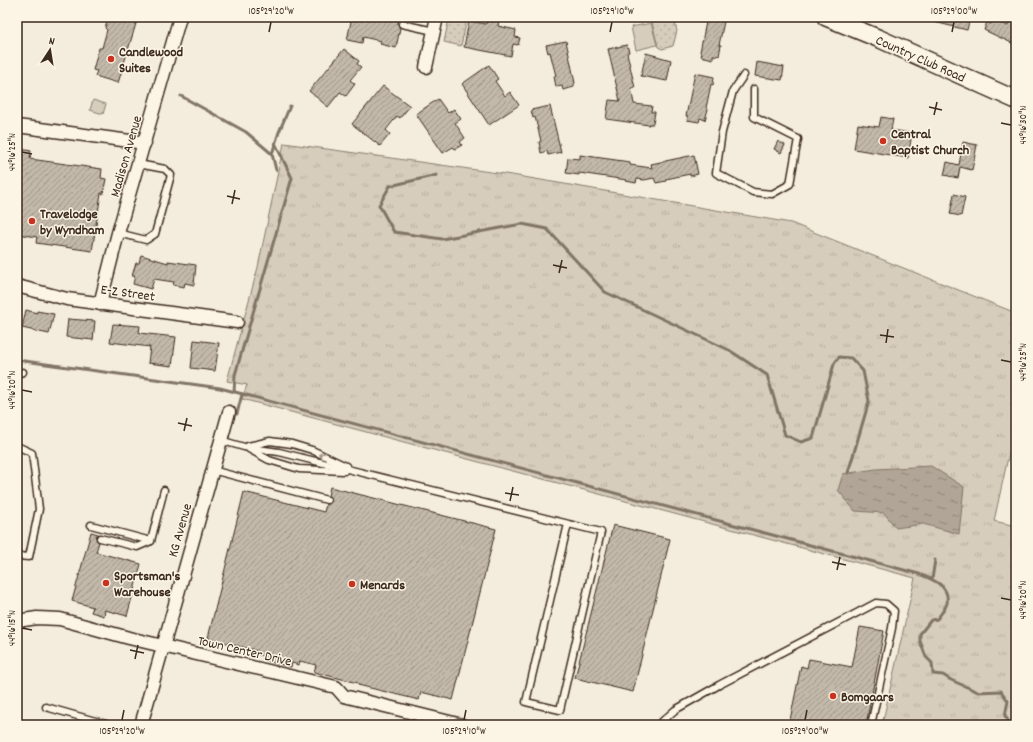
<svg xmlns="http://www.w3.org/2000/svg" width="1033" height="742" font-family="Dekko,sans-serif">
	<defs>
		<pattern id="grass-tufts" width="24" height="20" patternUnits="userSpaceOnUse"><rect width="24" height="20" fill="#d6cdbd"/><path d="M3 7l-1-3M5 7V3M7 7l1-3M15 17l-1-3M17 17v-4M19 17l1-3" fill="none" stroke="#b9b0a2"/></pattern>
		<pattern id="park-dots" width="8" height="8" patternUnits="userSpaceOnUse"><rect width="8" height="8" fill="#d6cdbd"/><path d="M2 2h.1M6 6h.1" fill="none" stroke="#b9b0a2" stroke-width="1.8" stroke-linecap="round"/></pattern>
		<pattern id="water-ripples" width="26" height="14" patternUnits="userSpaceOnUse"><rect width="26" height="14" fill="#b0a596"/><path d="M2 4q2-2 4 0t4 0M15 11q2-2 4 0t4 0" fill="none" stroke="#90877a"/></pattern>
		<pattern id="building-hatch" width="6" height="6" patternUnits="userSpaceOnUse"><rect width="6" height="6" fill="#c3b9aa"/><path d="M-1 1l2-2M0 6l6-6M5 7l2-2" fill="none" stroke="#a0978a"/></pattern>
	</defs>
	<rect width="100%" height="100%" fill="#f4eddd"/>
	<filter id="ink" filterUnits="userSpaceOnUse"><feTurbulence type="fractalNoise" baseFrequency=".025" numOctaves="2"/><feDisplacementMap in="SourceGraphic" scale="8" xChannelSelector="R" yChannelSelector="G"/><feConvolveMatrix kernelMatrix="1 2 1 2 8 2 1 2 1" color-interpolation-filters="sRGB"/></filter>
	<g filter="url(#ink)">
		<polygon fill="url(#grass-tufts)" stroke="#887c6e" points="284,143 512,175 791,223 1016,313 1016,421 994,521 1016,526 1016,725 882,725 915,578 242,399 247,385 227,381 258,267"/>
		<g fill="url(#park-dots)" stroke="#887c6e">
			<polygon points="457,17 467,19 461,46 444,42 448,23"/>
			<polygon points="666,18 671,20 675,23 677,31 673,46 662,49 658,47 652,22"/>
		</g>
		<g fill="#d6cdbd" stroke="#887c6e">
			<polygon points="651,23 657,45 636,50 631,27"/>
			<polygon points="93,100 106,104 103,114 90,110"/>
		</g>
		<polygon fill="url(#water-ripples)" stroke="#817466" points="931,466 964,487 959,534 923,524 896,528 884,513 855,511 838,490 843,474 876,469"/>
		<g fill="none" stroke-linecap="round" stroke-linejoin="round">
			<g stroke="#817466" stroke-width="3">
				<polyline points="181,96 246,132 272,154 279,132 290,106"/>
				<polyline points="272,154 276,170"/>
				<polyline points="437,175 390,186 379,205 394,232 442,239 522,224 547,229 605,292 729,350 767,375 785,435 801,442 813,438 834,364 839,357 851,358 863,371 869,401 848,473"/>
				<path d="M17,360L220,388L919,574C933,580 950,585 947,603C946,608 940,615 937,619L931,620L920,634V641L926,657L932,663L933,674L943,675L951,680L978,692L1001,691L1008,701L1005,716L1011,725"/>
				<polyline points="234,392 235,375 292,178 275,143"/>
				<polyline points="237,414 242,394"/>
				<polyline points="932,579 935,560"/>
			</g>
		</g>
		<g fill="url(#building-hatch)" stroke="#3b2a1e">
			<polygon points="108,17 138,17 118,83 95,76 97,71 93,70 99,48 102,48 107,30 105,28"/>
			<polygon points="352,17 402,17 401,20 398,23 400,28 396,48 380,44 381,41 363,37 362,43 347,40"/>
			<polygon points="488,17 499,19 498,26 516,30 515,37 520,38 518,45 513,44 511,56 464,47 469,21 486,24"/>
			<polygon points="707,17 725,17 719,45 721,45 719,56 713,55 713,59 701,56 702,53 700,52"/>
			<polygon points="926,17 970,17 967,30 926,20"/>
			<polygon points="1012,17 1016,17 1016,45 984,30 987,22 991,24 994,20 1008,26"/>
			<polygon points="566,41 575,83 574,84 574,87 563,90 562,86 556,87 554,76 556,76 550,52 548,53 546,45"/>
			<polygon points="627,45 629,52 627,53 635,88 631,88 634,104 652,106 651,112 655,112 653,124 649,124 649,125 606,119 609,100 620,101 608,49"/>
			<polygon points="344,49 359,61 357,64 361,67 350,80 355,84 346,96 340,92 328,107 309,91"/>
			<polygon points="646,53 671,60 667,81 641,76"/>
			<polygon points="757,62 784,67 782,80 755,76"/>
			<polygon points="489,65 498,79 495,81 505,96 510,92 519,105 489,125 462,84"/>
			<polygon points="695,73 714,77 713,85 711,84 706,108 708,109 705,120 700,118 699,122 687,120 688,116 686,116"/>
			<polygon points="383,86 410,106 400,118 397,116 386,130 390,134 380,146 352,124"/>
			<polygon points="438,99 448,113 454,109 461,119 455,123 465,138 460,142 462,145 455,149 453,147 443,153 416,114"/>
			<polygon points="550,106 561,152 548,155 547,151 541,153 539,142 541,141 535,117 533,118 531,110"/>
			<polygon points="881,117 893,119 891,130 912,133 908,158 854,149 858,124 879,127"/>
			<polygon points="778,141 785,145 781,153 774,149"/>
			<polygon points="963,142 977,145 972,170 960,167 958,178 944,175 947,162 959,165"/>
			<polygon points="21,149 31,151 30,159 102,169 101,178 106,179 103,194 101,193 92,251 36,243 37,237 17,234 17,158 20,158"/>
			<polygon points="580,155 630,162 630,165 652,168 651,164 694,155 698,174 690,176 690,174 666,179 666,181 656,183 654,178 644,180 637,179 636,183 626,181 627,180 579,173 579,175 566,173 568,158 580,159"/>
			<polygon points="954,194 965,197 961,216 950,214"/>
			<polygon points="141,255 168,263 168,261 196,265 194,285 185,283 184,287 173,285 174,282 154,279 151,289 133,284 135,276 132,276 136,263 139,263"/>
			<polygon points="26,310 37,313 37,311 54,314 49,334 22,328"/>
			<polygon points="68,319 95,321 93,340 66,337"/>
			<polygon points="113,324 140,326 139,333 176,337 172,366 148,363 150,347 110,342"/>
			<polygon points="194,340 219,343 215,371 191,368"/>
			<polygon points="330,487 496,529 453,700 421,692 419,700 358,685 358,683 314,672 316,665 300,661 299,665 292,663 291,667 263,660 264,656 256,654 257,651 208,638 244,492 324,512 326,504 330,503 331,501 330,497 328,496"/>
			<polygon points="613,525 670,539 633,692 575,678"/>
			<polygon points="91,532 98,534 96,537 97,541 99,542 96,552 141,564 127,616 105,610 104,616 91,612 93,607 72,601"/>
			<polygon points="860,627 884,631 866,725 789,725 801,666 807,668 809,659 852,667"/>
		</g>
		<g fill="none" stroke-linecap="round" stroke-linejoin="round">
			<g stroke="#3b2a1e" stroke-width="9">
				<g id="lane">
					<polyline points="402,24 434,31"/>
					<polyline points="744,75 733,91 722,132 716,173 753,192 772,194 790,184 798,139 754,117 754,89"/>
					<polyline points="118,233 146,240 155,234 171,175 165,169 138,164"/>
					<polyline points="17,374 23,372"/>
					<polyline points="220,440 244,447 279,452 601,532 560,710 526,702 568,524"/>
					<polyline points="17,446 32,453 39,509 29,557 17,556"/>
					<polyline points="248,446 270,441 292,444 312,450 346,466"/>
					<polyline points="249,449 269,460 299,469 344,471"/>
					<polyline points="212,470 327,500"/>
					<polyline points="91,525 151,541 164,490"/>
					<polyline points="100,538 137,547 151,541"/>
					<polyline points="46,707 106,724"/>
					<polyline points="658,725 675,710 719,685 876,603 886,604 894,611 892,628 871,725"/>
				</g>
			</g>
			<g stroke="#3b2a1e" stroke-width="15">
				<g id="street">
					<polyline points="426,67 437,17"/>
					<polyline points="17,126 145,143"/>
					<polyline points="17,286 67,299 237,322"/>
					<polyline points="100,304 118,233 180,17"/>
					<polyline points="17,621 37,618 60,619 129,638 336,687 344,696 462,725"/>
					<polyline points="141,725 229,412"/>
				</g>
			</g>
			<g stroke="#3b2a1e" stroke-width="20">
				<polyline id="secondary" points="826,17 880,39 1016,100"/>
			</g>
			<use href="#lane" stroke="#fcf5e5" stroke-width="6"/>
			<use href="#street" stroke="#fcf5e5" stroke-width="12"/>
			<use href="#secondary" stroke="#fcf5e5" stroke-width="17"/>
		</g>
		<defs><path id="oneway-chevron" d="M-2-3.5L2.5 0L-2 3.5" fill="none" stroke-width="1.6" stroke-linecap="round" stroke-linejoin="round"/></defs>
		<use stroke="#9c9082" href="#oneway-chevron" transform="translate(322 455) rotate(-155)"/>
	</g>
	<path fill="none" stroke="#3b2a1e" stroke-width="1.5" d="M269,32L271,22M610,32L612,22M952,32L954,22M929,107L942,110M934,115L937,102M1001,123L1011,125M22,152L32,154M227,196L240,199M232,204L235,190M553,265L567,268M559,273L562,260M880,335L894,337M886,343L888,329M1001,360L1011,362M22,390L32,392M178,423L192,426M184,431L187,418M505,493L519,495M510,501L513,487M832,562L846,565M837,570L840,557M1001,598L1011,600M22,628L32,630M130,650L144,653M135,659L138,645M122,720L124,710M464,720L466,710M805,720L807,710"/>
	<g fill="#c8321e" stroke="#fcf5e5" stroke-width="1.5">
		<circle cx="111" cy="59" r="4"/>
		<circle cx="883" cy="141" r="4"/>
		<circle cx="32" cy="221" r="4"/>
		<circle cx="106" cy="583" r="4"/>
		<circle cx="352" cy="584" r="4"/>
		<circle cx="833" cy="696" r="4"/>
	</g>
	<g text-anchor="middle" stroke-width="3" stroke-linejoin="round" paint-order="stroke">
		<g font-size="14" font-weight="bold" fill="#3b2a1e" stroke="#fcf5e5" text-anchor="start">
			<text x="119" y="56">Candlewood<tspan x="119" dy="16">Suites</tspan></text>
			<text x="891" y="138">Central<tspan x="891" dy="16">Baptist Church</tspan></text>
			<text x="40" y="218">Travelodge<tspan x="40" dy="16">by Wyndham</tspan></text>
			<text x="114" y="580">Sportsman's<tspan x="114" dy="16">Warehouse</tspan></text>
			<text x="360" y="589">Menards</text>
			<text x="841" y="701">Bomgaars</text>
		</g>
		<g font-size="14" fill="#3b2a1e" stroke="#fcf5e5">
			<text transform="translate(921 58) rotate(24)" y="5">Country Club Road</text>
			<text transform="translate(125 156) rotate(-74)" y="5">Madison Avenue</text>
			<text transform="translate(128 292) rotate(8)" y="5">E-Z Street</text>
			<text transform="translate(179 530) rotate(-74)" y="5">KG Avenue</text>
			<text transform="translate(245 650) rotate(13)" y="5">Town Center Drive</text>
		</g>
	</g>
	<rect width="1033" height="742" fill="none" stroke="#fcf5e5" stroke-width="44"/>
	<g transform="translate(50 50) rotate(12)" stroke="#fcf5e5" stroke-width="3" paint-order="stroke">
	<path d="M0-3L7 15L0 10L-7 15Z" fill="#3b2a1e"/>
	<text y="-6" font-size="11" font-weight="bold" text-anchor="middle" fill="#3b2a1e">N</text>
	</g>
	<rect x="22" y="22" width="989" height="698" fill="none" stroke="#3b2a1e" stroke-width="1.5"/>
	<g font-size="10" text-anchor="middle" fill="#3b2a1e">
		<text x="271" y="14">105°29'20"W</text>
		<text x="612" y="14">105°29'10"W</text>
		<text x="954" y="14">105°29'00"W</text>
		<text transform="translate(1022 125) rotate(-90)" y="4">44°16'30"N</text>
		<text transform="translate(11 152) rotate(-90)" y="4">44°16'25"N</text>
		<text transform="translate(1022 362) rotate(-90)" y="4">44°16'25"N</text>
		<text transform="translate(11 390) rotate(-90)" y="4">44°16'20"N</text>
		<text transform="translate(1022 600) rotate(-90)" y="4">44°16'20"N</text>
		<text transform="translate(11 628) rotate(-90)" y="4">44°16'15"N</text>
		<text x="122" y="734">105°29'20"W</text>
		<text x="464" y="734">105°29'10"W</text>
		<text x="805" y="734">105°29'00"W</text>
	</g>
</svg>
